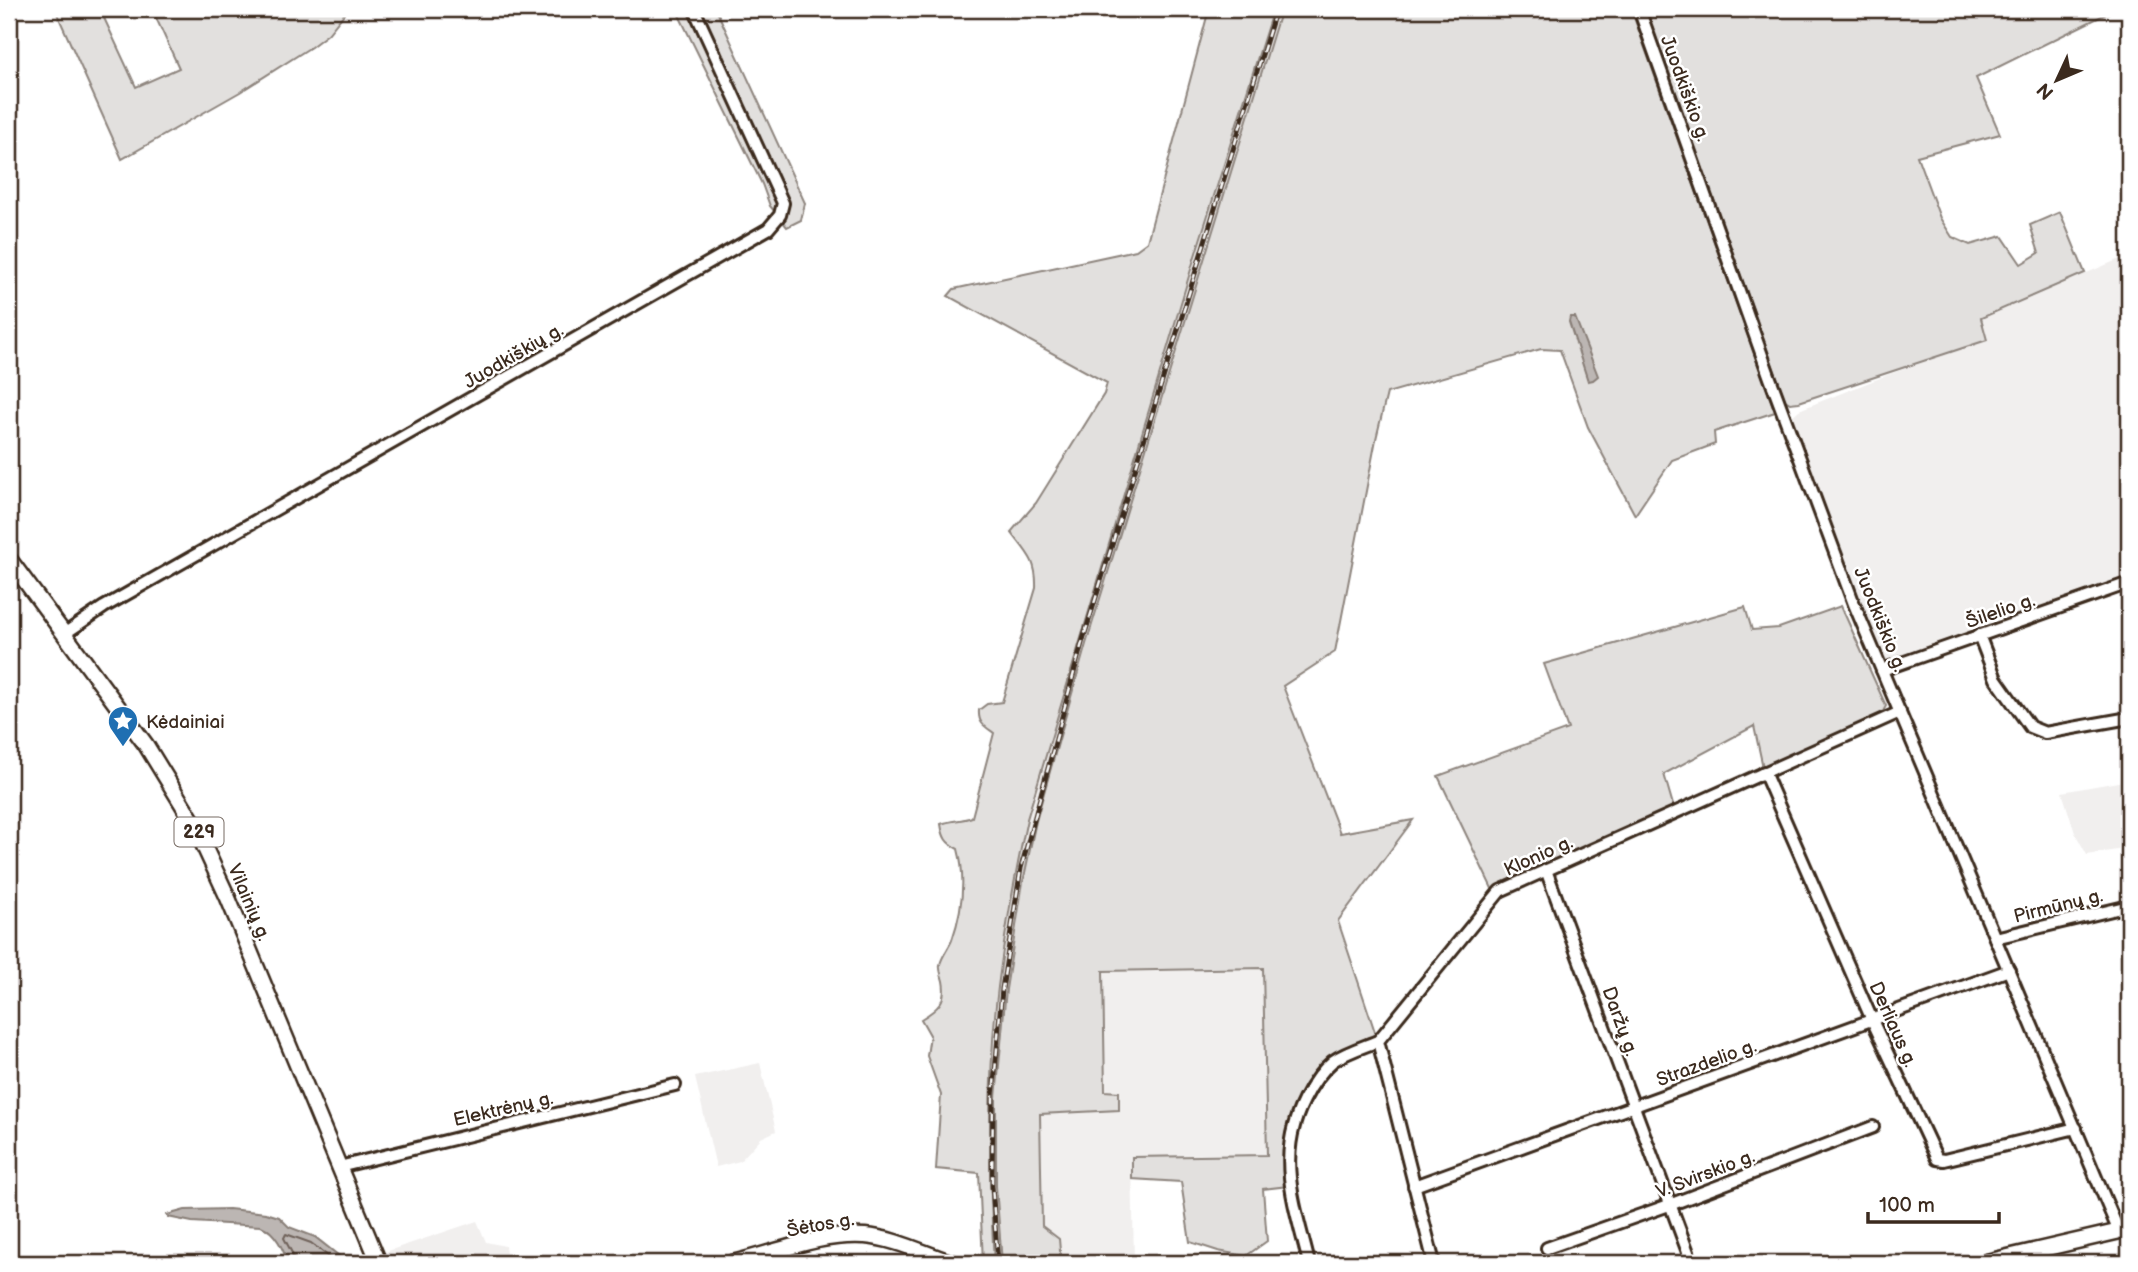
<svg xmlns="http://www.w3.org/2000/svg" width="2138" height="1272" font-family="'Balsamiq Sans',sans-serif">
	<rect width="100%" height="100%" fill="#fff"/>
	<filter id="ink" filterUnits="userSpaceOnUse"><feTurbulence type="fractalNoise" baseFrequency=".0143" numOctaves="2"/><feDisplacementMap in="SourceGraphic" scale="14" xChannelSelector="R" yChannelSelector="G"/><feConvolveMatrix kernelMatrix="1 2 1 2 8 2 1 2 1" color-interpolation-filters="sRGB"/></filter>
	<g filter="url(#ink)">
		<g fill="#f1efee">
			<polygon points="1273,9 1281,9 1086,644 1036,821 1023,882 1006,989 996,1098 996,1186 1002,1263 994,1263 990,1186 991,1095 998,989 1014,881 1027,819 1195,256"/>
			<polygon points="2129,255 2129,578 1895,661 1881,660 1839,555 1790,418 1799,410 1890,374 1987,340 1981,318"/>
			<polygon points="2129,780 2129,848 2087,855 2075,833 2062,792"/>
			<polygon points="1263,968 1267,1155 1132,1157 1134,1263 1061,1263 1059,1239 1042,1226 1039,1114 1070,1112 1105,1091 1103,970"/>
			<polygon points="760,1063 776,1131 761,1138 740,1161 716,1167 695,1077"/>
			<polygon points="477,1221 486,1242 505,1246 507,1263 390,1263 385,1252"/>
		</g>
		<g fill="#e2e0de" stroke="#8e857e" stroke-width="2">
			<polygon points="55,9 123,9 104,18 136,87 179,68 152,9 348,9 328,34 311,47 240,92 122,159"/>
			<polygon points="676,9 716,9 805,203 801,220 787,227 770,206 762,184"/>
			<path d="M1209,9H1273L1195,256L1027,819C1015,875 1005,931 998,987C987,1078 989,1172 994,1263H983L979,1173L936,1169L941,1095L927,1056L930,1035L921,1019C938,1009 947,1001 943,981C942,977 939,969 940,965C941,957 949,948 952,940C962,911 966,879 958,849C946,843 943,838 941,824C952,820 961,821 972,817L994,733C984,726 978,723 979,710L987,704L1002,702L1036,588C1037,560 1027,553 1011,532L1036,503L1104,394L1107,383L948,296L954,289L1136,250L1147,242Z"/>
			<polygon points="1281,9 1631,9 1775,412 1714,432 1715,444 1672,460 1635,515 1588,427 1560,350 1541,349 1387,393 1376,439 1335,652 1283,686 1340,833 1413,820 1338,921 1378,1041 1334,1061 1291,1136 1288,1186 1263,1189 1267,1241 1246,1256 1218,1251 1190,1242 1181,1182 1132,1179 1132,1157 1267,1155 1263,968 1103,971 1105,1091 1119,1092 1119,1110 1040,1114 1042,1226 1059,1239 1061,1263 1002,1263 996,1186 996,1098 1006,989 1023,882 1036,821 1086,644"/>
			<polygon points="1646,9 2116,9 1976,78 2000,134 1917,156 1940,218 1952,237 1970,245 2002,236 2021,264 2039,253 2030,225 2060,212 2085,273 1981,318 1987,340 1799,402 1790,403 1785,400"/>
			<polygon points="1841,606 1886,706 1881,715 1764,772 1754,726 1664,774 1675,812 1496,897 1438,776 1568,729 1544,664 1745,607 1752,630 1779,628"/>
		</g>
		<g fill="#bcb6b3" stroke="#887e77" stroke-width="2">
			<polygon points="1570,317 1575,317 1598,376 1593,380 1588,381 1569,322"/>
			<path d="M229,1209L266,1213L279,1217L289,1227L315,1237L348,1263H288C283,1249 276,1232 261,1226L192,1222L168,1217L167,1215L185,1210Z"/>
		</g>
		<g fill="none" stroke-linecap="round" stroke-linejoin="round">
			<polyline stroke="#6f625a" stroke-width="2" points="294,1263 292,1253 284,1238 286,1234 311,1243 337,1263"/>
			<g stroke="#3b2a1e" stroke-width="16">
				<g id="minor">
					<polyline points="1639,9 1770,378 1854,604 2119,1232"/>
					<polyline points="64,634 104,607 768,229 780,215 783,203 694,9"/>
					<polyline points="1979,635 1996,679 2030,727 2045,733 2129,718"/>
					<polyline points="1882,670 2129,583"/>
					<polyline points="1764,772 1872,1020 1937,1159 1944,1160 2076,1128"/>
					<polyline points="1546,870 1692,1263"/>
					<polyline points="1995,938 2129,906"/>
					<polyline points="339,1167 675,1085"/>
					<polyline points="1414,1186 2009,970"/>
					<polyline points="1547,1248 1672,1204 1873,1127"/>
					<path d="M1309,1263C1295,1205 1275,1157 1304,1100C1311,1086 1321,1071 1333,1061C1346,1052 1363,1047 1378,1041"/>
					<polyline points="1434,1263 1378,1041 1500,891 1900,712"/>
				</g>
			</g>
			<g stroke="#3b2a1e" stroke-width="19">
				<g id="major">
					<polyline points="9,559 146,745 192,820 228,898 379,1263"/>
					<path d="M732,1263C775,1253 820,1233 865,1236C894,1238 925,1254 953,1263"/>
					<polyline points="1982,1263 2129,1229"/>
				</g>
			</g>
			<use href="#minor" stroke="#fff" stroke-width="10"/>
			<use href="#major" stroke="#fff" stroke-width="14"/>
			<g stroke="#3b2a1e" stroke-width="5">
				<polyline id="rail" points="998,1263 992,1186 993,1096 1002,989 1021,868 1082,643 1276,9"/>
			</g>
			<use href="#rail" stroke="#fff" stroke-width="2.5" stroke-dasharray="8" stroke-linecap="butt"/>
		</g>
	</g>
	<defs>
		<g id="sight-pin" transform="scale(1.575)"><path d="M0 17L-7.5 6A9.5 9.5 0 1 1 7.5 6Z" fill="#1f6fb2" stroke="#fff"/><path d="M0-6L1.8-2.2L6-1.7L2.9 1.2L3.7 5.4L0 3.3L-3.7 5.4L-2.9 1.2L-6-1.7L-1.8-2.2Z" fill="#fff"/></g>
	</defs>
	<g fill-rule="evenodd">
		<use href="#sight-pin" x="123" y="721"/>
	</g>
	<g text-anchor="middle" stroke-width="5" stroke-linejoin="round" paint-order="stroke">
		<rect fill="#fff" stroke="#766a62" stroke-width="2" x="174.5" y="817.5" width="49" height="29" rx="5"/>
		<g font-size="18" font-weight="bold" fill="#3b2a1e">
			<text x="199" y="838">229</text>
		</g>
		<g font-size="19" fill="#3b2a1e" stroke="#fff">
			<text transform="translate(1686 88) rotate(70)" y="7">Juodkiškio g.</text>
			<text transform="translate(513 355) rotate(-30)" y="7">Juodkiškių g.</text>
			<text transform="translate(2000 610) rotate(-19)" y="7">Šilelio g.</text>
			<text transform="translate(1881 619) rotate(68)" y="7">Juodkiškio g.</text>
			<text transform="translate(1538 855) rotate(-24)" y="7">Klonio g.</text>
			<text transform="translate(250 902) rotate(67)" y="7">Vilainių g.</text>
			<text transform="translate(2058 905) rotate(-14)" y="7">Pirmūnų g.</text>
			<text transform="translate(1621 1021) rotate(70)" y="7">Daržų g.</text>
			<text transform="translate(1894 1024) rotate(66)" y="7">Derliaus g.</text>
			<text transform="translate(1706 1062) rotate(-20)" y="7">Strazdelio g.</text>
			<text transform="translate(503 1108) rotate(-13)" y="7">Elektrėnų g.</text>
			<text transform="translate(1705 1173) rotate(-21)" y="7">V. Svirskio g.</text>
			<text transform="translate(820 1224) rotate(-10)" y="7">Šėtos g.</text>
		</g>
		<g font-size="19" fill="#3b2a1e" stroke="#fff" text-anchor="start">
			<text x="146" y="728">Kėdainiai</text>
		</g>
	</g>
	<rect width="2138" height="1272" fill="none" stroke="#fff" stroke-width="35"/>
	<rect x="18" y="18" width="2103" height="1237" fill="none" stroke="#3b2a1e" stroke-width="2.5" filter="url(#ink)"/>
	<g transform="translate(2057 80) rotate(226)" stroke="#ffffff" stroke-width="5" paint-order="stroke">
	<path d="M0-5L12 26L0 18L-12 26Z" fill="#3b2a1e"/>
	<text y="-10" font-size="19" font-weight="bold" text-anchor="middle" fill="#3b2a1e">N</text>
	</g>
	<path d="M1868 1212v10h131v-10" fill="none" stroke="#3b2a1e" stroke-width="3.5"/>
	<text x="1879" y="1212" font-size="21" fill="#3b2a1e" stroke="#ffffff" stroke-width="5" paint-order="stroke">100 m</text>
</svg>
